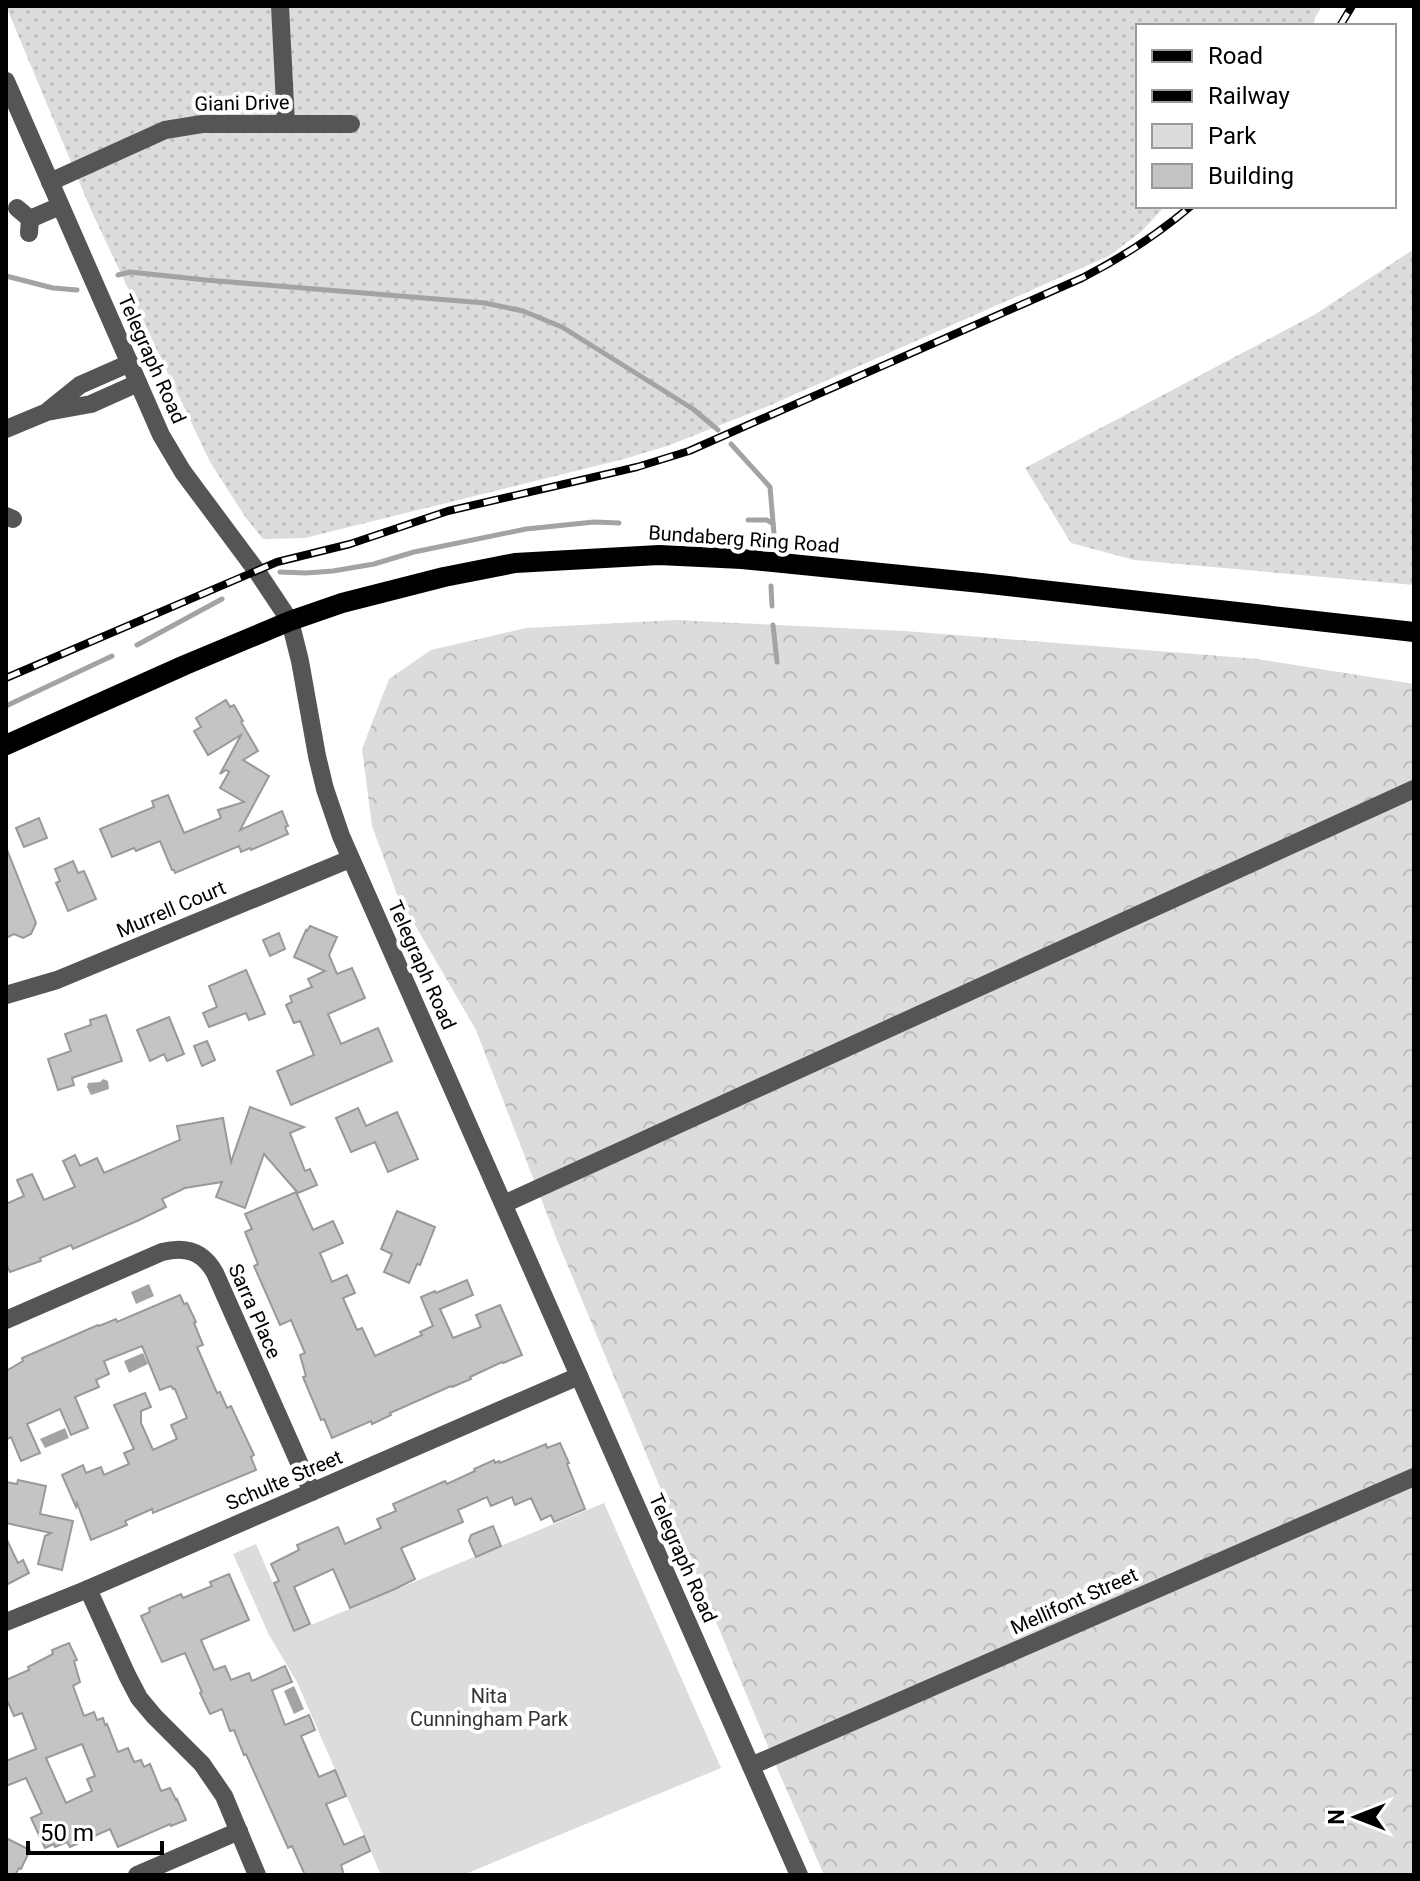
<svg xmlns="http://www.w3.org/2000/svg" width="1420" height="1881" font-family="Roboto,sans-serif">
	<defs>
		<pattern id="grass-dots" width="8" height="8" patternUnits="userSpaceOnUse" patternTransform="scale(2)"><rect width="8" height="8" fill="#dcdcdc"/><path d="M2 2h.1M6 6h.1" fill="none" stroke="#bbb" stroke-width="1.8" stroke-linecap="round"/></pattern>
		<pattern id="forest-crowns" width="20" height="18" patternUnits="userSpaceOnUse" patternTransform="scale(2)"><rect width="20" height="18" fill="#dcdcdc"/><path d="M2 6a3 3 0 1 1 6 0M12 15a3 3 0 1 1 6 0" fill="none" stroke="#bbb"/></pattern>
	</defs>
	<rect width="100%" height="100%" fill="#fff"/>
	<g fill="url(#grass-dots)">
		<polygon points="6,6 1322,6 1315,18 1313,26 1138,26 1138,206 1165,206 1142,231 1109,256 766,407 670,445 624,459 305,538 263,539 246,518 210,462 91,210"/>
		<polygon points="1414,249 1414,585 1134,560 1071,543 1025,468 1314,315"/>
	</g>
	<polygon fill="url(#forest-crowns)" points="676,620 905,631 1258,659 1414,684 1414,1875 824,1875 777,1768 557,1240 476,1030 397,894 372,826 362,749 389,679 431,650 526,628"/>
	<polygon fill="#dcdcdc" points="604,1503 721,1768 463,1875 381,1875 297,1682 269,1635 233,1554 256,1544 294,1632"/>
	<g fill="#a3a3a3">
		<polygon points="103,1079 108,1081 109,1089 91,1095 87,1087 88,1083 100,1082"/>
		<polygon points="149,1284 154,1296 136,1304 131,1292"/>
		<polygon points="143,1353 148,1364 129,1373 124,1361"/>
		<polygon points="65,1428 69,1438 45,1448 40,1439"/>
		<polygon points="294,1686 304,1709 294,1714 284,1691"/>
	</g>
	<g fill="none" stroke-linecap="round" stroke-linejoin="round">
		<g stroke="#a3a3a3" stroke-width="5">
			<polyline points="118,275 130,272 206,280 485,303 523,311 562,327 693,409 718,430"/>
			<polyline points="6,276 53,288 77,290"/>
			<polyline points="731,444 770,487 774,534"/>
			<polyline points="748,520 767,520 773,524"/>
			<polyline points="280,572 306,573 333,571 374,564 414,552 526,529 594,522 619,523"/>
			<polyline points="771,586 772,606"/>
			<polyline points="773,625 777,662"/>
			<polyline points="137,645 222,599"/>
			<polyline points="6,706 112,656"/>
		</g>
	</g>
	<g fill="#c4c4c4" stroke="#999" stroke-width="2" fill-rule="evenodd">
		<polygon points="226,700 230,707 234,705 243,721 241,722 258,751 243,760 269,776 240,830 282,811 288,826 285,827 288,834 251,850 250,848 241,852 239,846 175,873 174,870 172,870 160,841 136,851 134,848 112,857 100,829 154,807 152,801 168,795 184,833 221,818 218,810 244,802 220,788 229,772 226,770 220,774 241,735 208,755 194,731 201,727 196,718"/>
		<polygon points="39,818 47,838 24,847 16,828"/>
		<polygon points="6,847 36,923 31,934 23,938 14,934 6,938"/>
		<polygon points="73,861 78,873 84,871 96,899 68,911 56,883 60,881 55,869"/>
		<polygon points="310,926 337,937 329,955 337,974 352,968 365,998 328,1014 341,1044 378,1028 392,1061 291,1105 277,1071 314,1055 300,1021 294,1023 286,1005 292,1002 290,996 312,987 308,979 325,971 294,957 306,930 307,931"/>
		<polygon points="279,933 285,949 270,956 263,940"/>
		<polygon points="246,970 265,1014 249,1020 246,1013 209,1027 203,1013 217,1007 209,986"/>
		<polygon points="106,1015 122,1061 72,1078 74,1085 58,1090 48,1059 71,1051 65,1034 91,1025 90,1020"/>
		<polygon points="169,1017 184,1054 167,1061 164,1054 150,1061 137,1030"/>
		<polygon points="207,1041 215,1060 202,1066 194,1046"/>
		<polygon points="250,1107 304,1127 290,1133 305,1171 310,1169 317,1185 298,1193 264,1154 245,1208 216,1197 222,1182 185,1188 162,1199 166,1207 137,1221 73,1249 71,1245 40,1258 41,1261 10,1272 6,1264 6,1204 24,1196 17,1180 32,1174 44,1200 75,1187 63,1161 75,1155 80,1166 97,1158 104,1173 180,1140 177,1126 223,1118 231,1162"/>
		<polygon points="358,1108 366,1126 397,1112 418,1159 388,1172 375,1142 351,1152 336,1118"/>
		<polygon points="296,1192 313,1230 333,1221 343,1243 320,1253 332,1282 347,1275 355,1293 343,1298 357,1330 362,1328 375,1356 422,1335 420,1332 433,1326 421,1297 435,1291 436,1293 467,1280 473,1295 440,1309 453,1338 481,1327 476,1315 500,1305 522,1355 503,1363 502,1362 470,1377 471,1379 452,1387 451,1386 390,1413 391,1415 372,1424 371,1421 332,1438 324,1419 321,1420 303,1377 306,1376 300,1355 305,1353 291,1320 280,1325 254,1266 258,1264 245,1232 252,1229 245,1214"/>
		<polygon points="397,1211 435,1227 420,1265 417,1264 409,1283 384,1272 392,1254 381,1249"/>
		<polygon points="180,1295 184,1304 187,1303 196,1322 194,1323 203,1345 197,1347 217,1393 220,1392 227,1408 231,1406 254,1455 251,1457 256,1470 153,1513 152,1509 125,1521 127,1525 91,1540 77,1503 76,1507 62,1475 83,1465 86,1473 101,1467 104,1475 129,1464 124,1453 134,1449 114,1405 145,1393 151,1407 141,1411 141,1423 153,1450 177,1439 171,1425 187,1418 175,1389 173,1389 171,1386 160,1390 142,1346 104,1361 109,1374 96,1380 99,1387 75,1397 88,1428 71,1435 60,1409 27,1424 40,1453 21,1461 11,1437 6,1440 6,1371 23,1361 22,1358 98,1325 99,1326 116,1319 117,1322"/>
		<polygon points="560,1443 569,1463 567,1464 585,1509 554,1522 551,1515 541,1520 531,1498 515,1505 512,1497 491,1506 487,1497 458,1510 463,1522 401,1548 415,1579 395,1589 350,1608 333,1569 294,1587 310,1624 294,1631 274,1583 279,1581 271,1564 299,1550 297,1545 338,1527 345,1544 381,1528 377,1519 396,1511 393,1504 445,1481 447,1484 475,1471 474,1469 494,1460 495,1463 499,1461 500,1463 546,1444 547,1448"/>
		<polygon points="18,1480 46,1486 40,1514 73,1521 62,1570 38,1564 45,1536 51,1533 6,1523 6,1482 17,1484"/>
		<polygon points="493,1526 501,1546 476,1557 469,1541 471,1535"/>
		<polygon points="6,1538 18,1563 23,1560 29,1573 6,1585"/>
		<polygon points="229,1574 249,1620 201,1640 214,1670 225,1666 231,1680 249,1673 252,1681 285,1666 292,1682 272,1690 285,1725 309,1715 315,1730 301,1736 319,1777 335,1770 346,1796 326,1804 344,1845 364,1836 370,1851 341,1865 344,1875 305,1875 292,1846 288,1848 246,1754 244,1755 234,1730 230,1731 222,1709 210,1714 200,1693 202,1692 185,1653 162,1662 141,1616 150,1612 149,1608 181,1594 183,1598 212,1586 210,1582"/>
		<path d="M69,1643L77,1660L74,1661L80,1682L73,1686L84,1716L94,1712L97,1720L103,1718L105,1725L107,1724L118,1752L128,1748L134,1762L141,1760L144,1767L150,1764L161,1791L170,1788L176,1800L177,1799L186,1820L171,1826L170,1824L118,1847L110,1829L70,1847L67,1842L55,1847L54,1844L45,1848L31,1818L42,1813L26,1778L6,1786V1761L36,1749L22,1713L14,1716L6,1698V1680L29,1670L28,1667L53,1654L52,1650ZM82,1744L95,1776L87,1779L92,1791L66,1803L46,1758Z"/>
		<polygon points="6,1838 30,1850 21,1869 19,1868 15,1875 6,1875"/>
	</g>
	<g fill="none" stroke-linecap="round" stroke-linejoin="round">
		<g stroke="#555" stroke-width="18">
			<polyline points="280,6 286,124"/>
			<polyline points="6,81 161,435 183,472 256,570 290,621 300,661 317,756 325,789 341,836 799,1875"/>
			<polyline points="50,182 165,130 202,124 351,124"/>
			<polyline points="17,208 30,219 29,233"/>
			<polyline points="30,219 60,206"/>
			<polyline points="49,410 80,385 130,363"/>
			<polyline points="6,429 47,412 91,404 138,383"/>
			<polyline points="6,516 13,519"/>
			<polyline points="6,995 57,980 350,859"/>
			<polyline points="504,1204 1414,789"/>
			<path d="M6,1320L162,1252C185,1246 203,1251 215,1273L312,1492"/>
			<polyline points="88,1589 127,1675 139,1698 154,1716 202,1764 224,1796 257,1875"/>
			<polyline points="6,1622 88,1589 579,1376"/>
			<polyline points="751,1766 1414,1477"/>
			<polyline points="137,1875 239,1831"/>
		</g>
		<polyline stroke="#000" stroke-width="20" points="6,745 185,665 290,621 342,603 444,577 515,563 659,555 742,559 981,583 1414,632"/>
		<g stroke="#000" stroke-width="8">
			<g id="rail">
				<polyline points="1340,26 1352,6"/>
				<path d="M6,678L277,562L350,544L448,511L637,467L689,451L1082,278C1121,258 1157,235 1191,206"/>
			</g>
		</g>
		<use href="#rail" stroke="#fff" stroke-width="5" stroke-dasharray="15" stroke-linecap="butt"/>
	</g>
	<g text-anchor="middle" stroke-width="8" stroke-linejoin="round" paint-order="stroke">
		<g font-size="20" fill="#000" stroke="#fff">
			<text transform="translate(242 103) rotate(-1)" y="7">Giani Drive</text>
			<text transform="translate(152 359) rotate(66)" y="7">Telegraph Road</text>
			<text transform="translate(744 539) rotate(4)" y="7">Bundaberg Ring Road</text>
			<text transform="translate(171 909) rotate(-23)" y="7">Murrell Court</text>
			<text transform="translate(422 965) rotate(66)" y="7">Telegraph Road</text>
			<text transform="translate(255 1311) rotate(66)" y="7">Sarra Place</text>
			<text transform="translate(284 1480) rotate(-23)" y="7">Schulte Street</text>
			<text transform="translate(683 1558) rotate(66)" y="7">Telegraph Road</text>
			<text transform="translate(1074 1601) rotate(-24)" y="7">Mellifont Street</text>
		</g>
		<g font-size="20" fill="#333" stroke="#fff">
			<text x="489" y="1703">Nita<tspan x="489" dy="23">Cunningham Park</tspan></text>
		</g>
	</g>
	<rect width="1420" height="1881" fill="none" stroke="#000000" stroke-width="16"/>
	<rect x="1136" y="24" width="260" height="184" fill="#ffffff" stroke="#999999" stroke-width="2"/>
	<rect x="1152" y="50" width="40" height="12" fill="#000000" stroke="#999999" stroke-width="2"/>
	<text x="1208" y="64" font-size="24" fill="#000000">Road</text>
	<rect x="1152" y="90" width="40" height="12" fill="#000000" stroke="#999999" stroke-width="2"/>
	<text x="1208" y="104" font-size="24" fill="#000000">Railway</text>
	<rect x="1152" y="124" width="40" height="24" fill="#dcdcdc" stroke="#999999" stroke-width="2"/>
	<text x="1208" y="144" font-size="24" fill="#000000">Park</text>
	<rect x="1152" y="164" width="40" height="24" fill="#c4c4c4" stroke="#999999" stroke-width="2"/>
	<text x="1208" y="184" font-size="24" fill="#000000">Building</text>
	<g transform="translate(1356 1817) rotate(270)" stroke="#ffffff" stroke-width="6" paint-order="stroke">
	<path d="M0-6L14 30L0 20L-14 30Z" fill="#000000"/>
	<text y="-12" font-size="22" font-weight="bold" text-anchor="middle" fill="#000000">N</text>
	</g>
	<path d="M28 1841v12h134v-12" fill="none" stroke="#000000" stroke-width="4"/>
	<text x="40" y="1841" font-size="24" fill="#000000" stroke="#ffffff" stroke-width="6" paint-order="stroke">50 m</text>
</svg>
